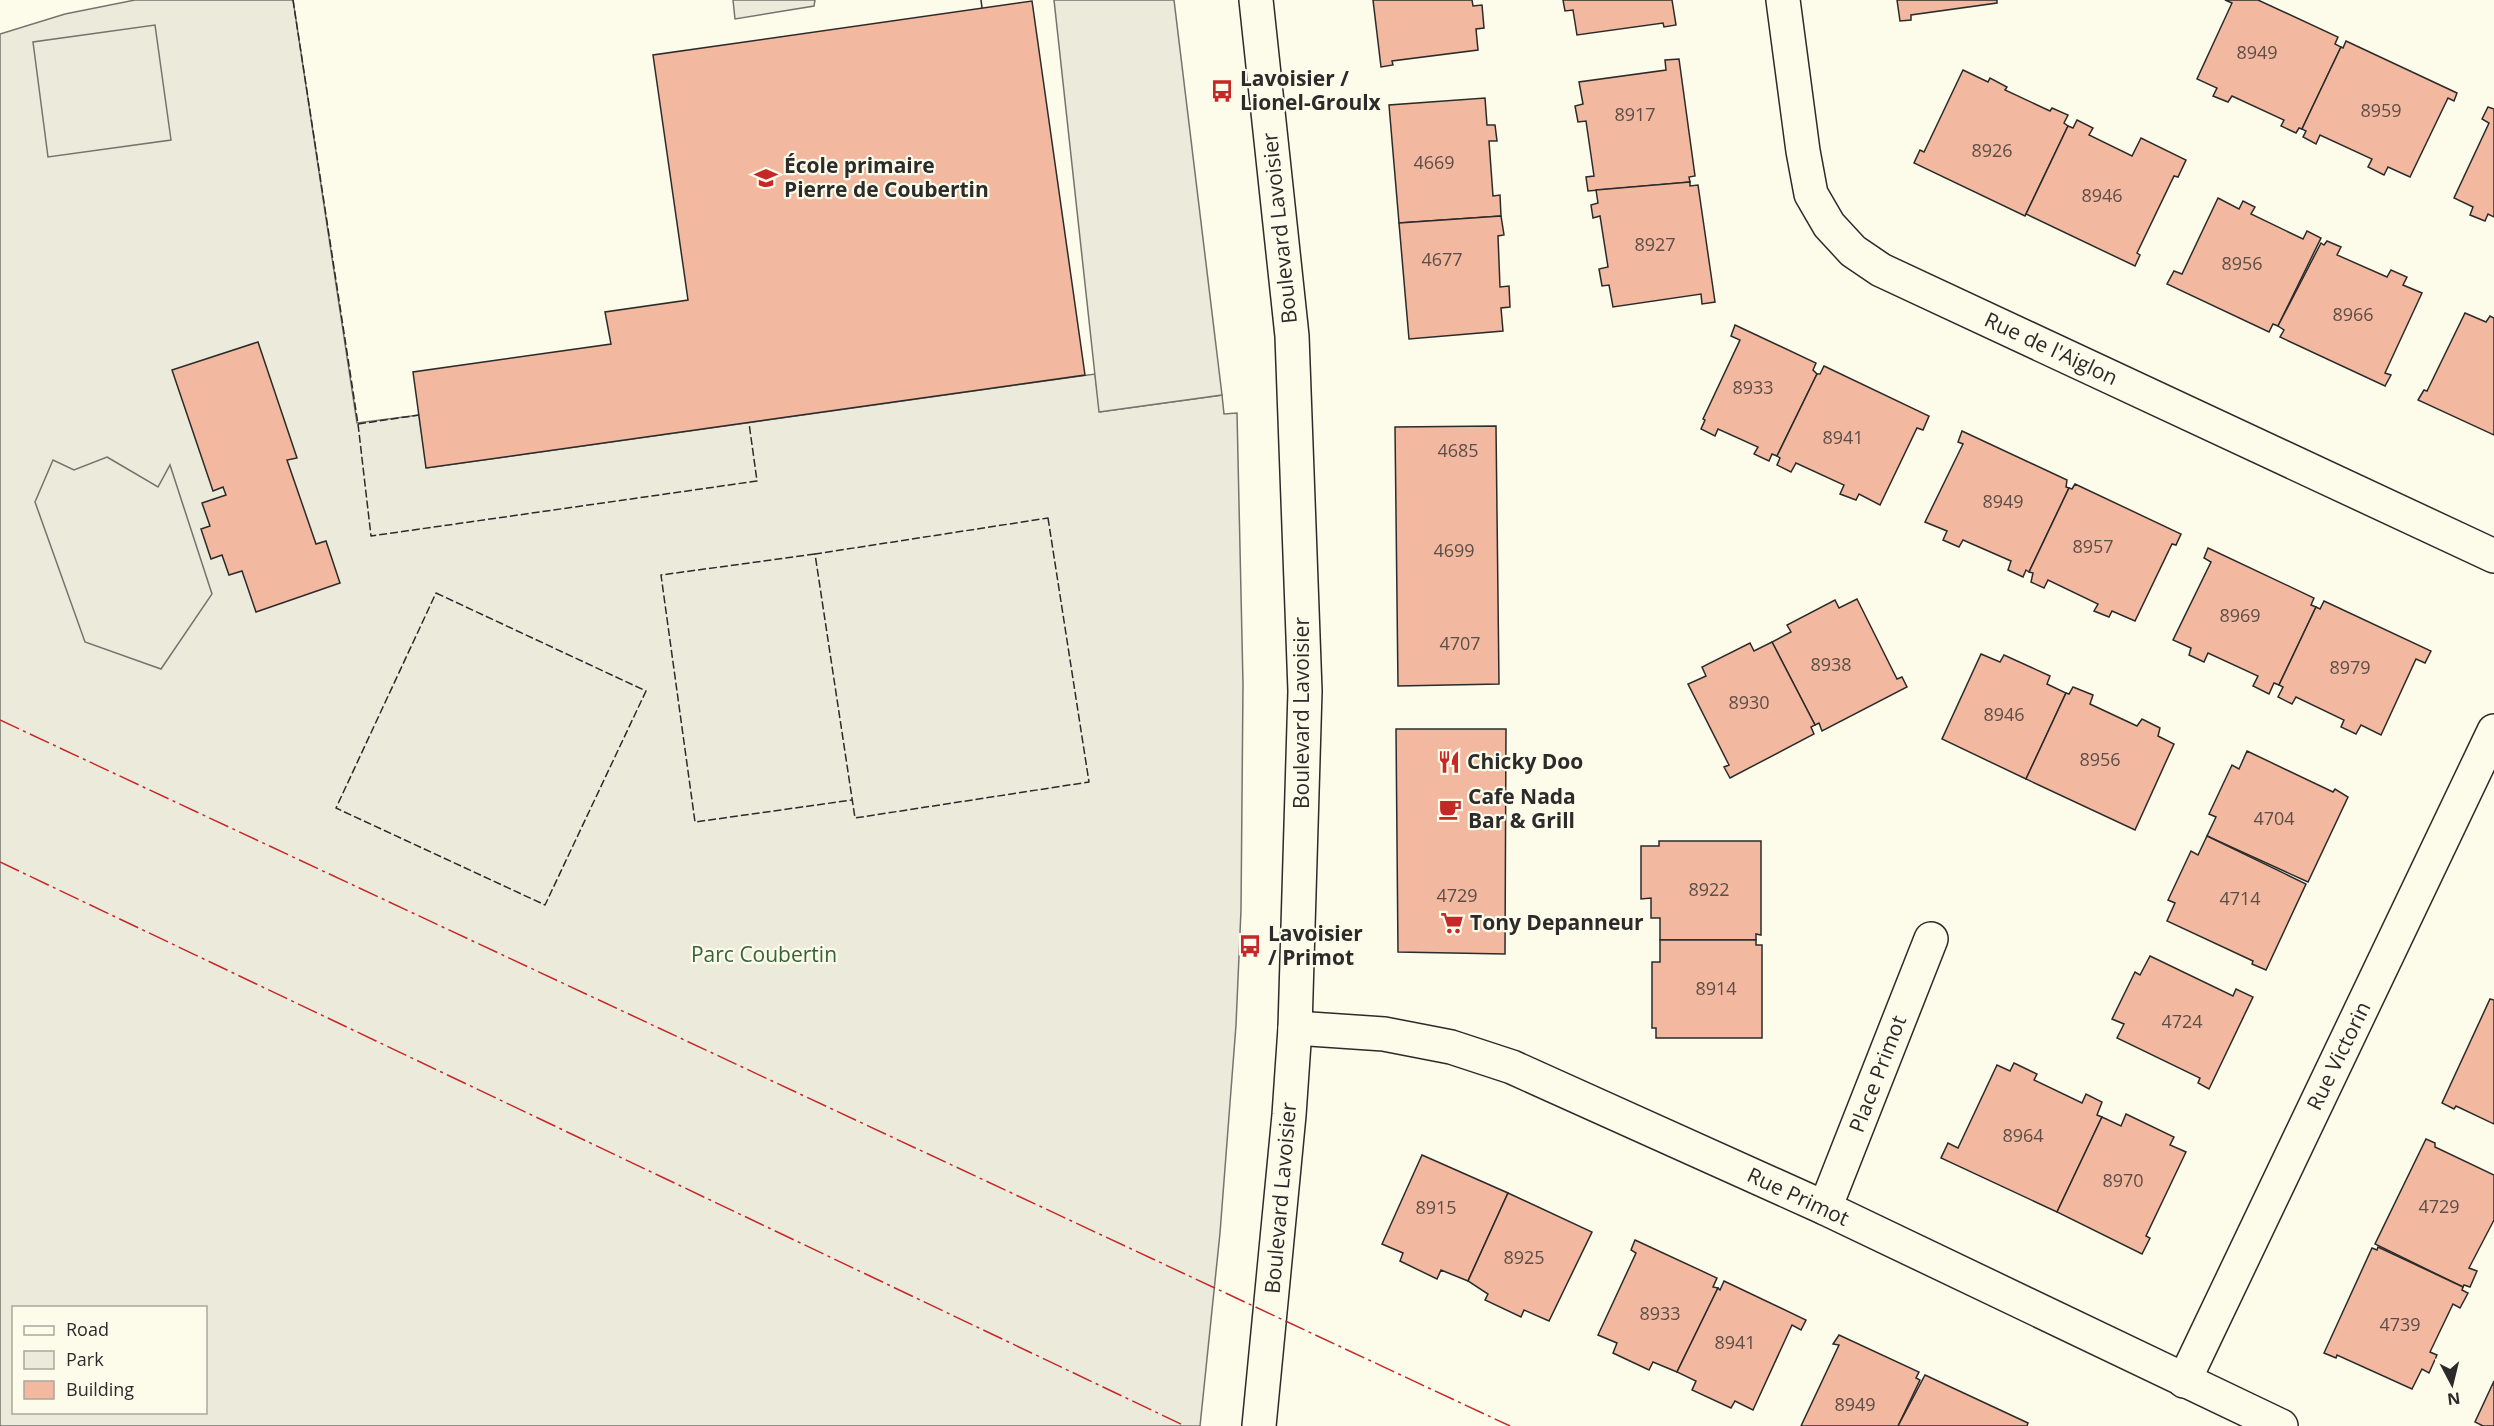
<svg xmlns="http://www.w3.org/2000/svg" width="2494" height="1426" font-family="'Open Sans',sans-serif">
	<rect width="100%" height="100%" fill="#fdfbea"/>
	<g fill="#ecebdb" stroke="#74746e" stroke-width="1.5" fill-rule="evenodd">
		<path d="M135,0H293L357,423L419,415L427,468L1095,374L1100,412L1222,395L1224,414L1237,413L1243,684L1241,910L1236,1025L1220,1233L1200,1426H0V34L65,14ZM14,1308H206V1412H14Z"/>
		<polygon points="733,0 815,0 814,6 735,19"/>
	</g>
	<g fill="#eceadb" stroke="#74746e" stroke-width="1.5">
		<polygon points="1054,0 1174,0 1222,395 1099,412"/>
		<polygon points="155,25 171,140 48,157 33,42"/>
		<polygon points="107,457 158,487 170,465 212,594 161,669 85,642 35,502 53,460 74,470"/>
	</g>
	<g fill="#f2b8a0" stroke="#2b2b2b" stroke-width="1.5">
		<polygon points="1373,0 1472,0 1473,6 1482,5 1484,28 1476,29 1478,50 1392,61 1393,65 1381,67"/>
		<polygon points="1563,0 1672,0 1676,25 1664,27 1663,23 1577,35 1573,10 1565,11"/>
		<polygon points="1897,0 1997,0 1997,3 1911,15 1911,20 1900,21"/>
		<polygon points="2225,0 2258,0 2338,37 2335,44 2341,47 2302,129 2299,128 2296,133 2281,126 2284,120 2232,96 2228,102 2213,96 2217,88 2197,79 2232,3"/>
		<polygon points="1032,1 1085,375 426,468 413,372 611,344 605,312 688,300 653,55"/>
		<polygon points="2346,41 2457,93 2454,101 2448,98 2410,177 2388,167 2384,175 2368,167 2372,159 2320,135 2316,144 2303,137 2306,131 2302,129 2341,47 2343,48"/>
		<polygon points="1679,59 1695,176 1689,177 1690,182 1588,191 1586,177 1594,176 1586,121 1578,122 1575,106 1583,104 1579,82 1666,70 1665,60"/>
		<polygon points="1963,70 1988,82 1990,78 2007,87 2005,90 2050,111 2052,108 2068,115 2064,123 2068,126 2025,216 1914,163 1920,150 1924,152"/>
		<polygon points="1485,98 1487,125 1495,125 1497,141 1489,141 1493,196 1500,195 1501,216 1399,223 1389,105"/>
		<polygon points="2488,107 2494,109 2494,217 2488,214 2485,221 2470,215 2473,207 2454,198 2489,123 2482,119"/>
		<polygon points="2077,120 2093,128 2089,135 2132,156 2141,138 2186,160 2178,177 2174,176 2137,253 2140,255 2135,266 2026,214 2068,126 2073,128"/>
		<polygon points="1690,182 1690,186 1698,185 1715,302 1702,304 1701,294 1613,307 1609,285 1602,286 1599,269 1608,267 1600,216 1593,218 1591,205 1598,203 1596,190"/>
		<polygon points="2218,198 2239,209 2243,201 2255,207 2251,214 2303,239 2307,231 2321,238 2278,326 2273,324 2269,332 2167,284 2174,271 2182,274"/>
		<polygon points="1501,216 1504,235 1498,236 1500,287 1509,286 1510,307 1501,308 1503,331 1409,339 1399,223"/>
		<polygon points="2327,241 2341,247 2337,255 2387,277 2391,270 2407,277 2403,285 2422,293 2385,373 2391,375 2385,386 2280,337 2284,330 2278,326 2321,243 2324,245"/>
		<polygon points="2465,313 2486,322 2490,316 2494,318 2494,435 2418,400 2424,390 2427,391"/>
		<polygon points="1735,325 1816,363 1813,370 1817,374 1777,456 1772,454 1769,461 1754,454 1758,447 1718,429 1715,436 1701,429 1705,420 1703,419 1740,340 1731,336"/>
		<polygon points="258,342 297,458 287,460 316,544 326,541 340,583 256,612 242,571 229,575 222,555 211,559 201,529 210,526 202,503 226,495 223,487 213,491 172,370"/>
		<polygon points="1824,366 1929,416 1923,430 1917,428 1880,505 1859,494 1856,500 1840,494 1844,485 1796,463 1791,472 1777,465 1780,458 1777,456 1817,374 1820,374"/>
		<polygon points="1496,426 1499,684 1398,686 1395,427"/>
		<polygon points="1962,431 2067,480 2066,487 2069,488 2029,572 2026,570 2023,577 2008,570 2011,561 1963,540 1959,547 1943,540 1947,531 1925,522 1963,444 1958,442"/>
		<polygon points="2075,484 2181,534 2176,545 2172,544 2135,621 2112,611 2109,617 2094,611 2098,604 2048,580 2044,588 2031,582 2033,573 2029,572 2069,488 2072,489"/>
		<polygon points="2208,548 2314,598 2311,605 2316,607 2279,685 2274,683 2269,694 2253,686 2258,676 2208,653 2204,662 2189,655 2191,648 2173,640 2211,562 2204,558"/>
		<polygon points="1857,599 1897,679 1902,677 1907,687 1822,731 1819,723 1815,725 1772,642 1791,632 1787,625 1835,600 1839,608"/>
		<polygon points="2324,601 2431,651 2425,663 2416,659 2381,735 2361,725 2356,734 2341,727 2344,720 2296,697 2292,704 2278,697 2283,687 2279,685 2316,607 2320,609"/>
		<polygon points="1772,642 1815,725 1811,727 1814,734 1730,778 1724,767 1729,765 1688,684 1706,676 1702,667 1750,643 1754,651"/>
		<polygon points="1981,654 2000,662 2004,655 2050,676 2047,684 2066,693 2026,779 1942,739"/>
		<polygon points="2073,687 2093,695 2090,704 2137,726 2142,719 2160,728 2158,736 2174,744 2135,830 2026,779 2066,693 2069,694"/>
		<polygon points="1396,729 1506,729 1505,954 1398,952"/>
		<polygon points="2247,751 2333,792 2335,789 2348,797 2308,882 2207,836 2216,817 2209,814 2232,765 2239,769"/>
		<polygon points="2207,836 2306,884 2266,970 2252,964 2253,961 2167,921 2175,903 2168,900 2191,851 2198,855"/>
		<polygon points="1659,841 1761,841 1761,935 1756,934 1756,940 1660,940 1660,918 1651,918 1651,898 1641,899 1641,846 1659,846"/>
		<polygon points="1660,940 1756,940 1756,945 1762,945 1762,1038 1656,1038 1656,1028 1652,1028 1652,962 1660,962"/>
		<polygon points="2150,956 2233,996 2236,989 2253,997 2209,1089 2198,1083 2200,1078 2117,1038 2124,1024 2112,1019 2135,972 2140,975"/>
		<polygon points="2490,999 2494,1000 2494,1124 2456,1106 2454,1109 2442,1103"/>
		<polygon points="2014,1063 2037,1074 2034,1080 2082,1103 2086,1094 2102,1102 2097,1115 2102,1117 2057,1212 1941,1158 1948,1143 1958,1148 1997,1065 2010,1071"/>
		<polygon points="2126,1114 2174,1137 2170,1145 2186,1152 2146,1236 2150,1238 2142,1254 2057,1212 2102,1117 2121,1126"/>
		<polygon points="2426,1139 2435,1143 2435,1147 2494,1175 2494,1220 2469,1268 2477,1271 2470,1287 2464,1285 2463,1287 2375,1244"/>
		<polygon points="1422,1155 1508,1193 1468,1281 1441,1270 1437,1279 1400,1261 1403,1253 1382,1244"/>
		<polygon points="1508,1193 1592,1232 1549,1321 1524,1310 1521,1317 1485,1300 1488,1294 1468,1281"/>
		<polygon points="1635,1240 1717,1278 1713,1287 1718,1288 1677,1372 1653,1362 1649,1370 1613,1353 1617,1343 1598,1335 1636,1253 1631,1250"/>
		<polygon points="2378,1247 2463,1287 2462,1290 2468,1293 2460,1308 2453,1304 2430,1352 2437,1355 2429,1373 2422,1369 2412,1389 2337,1355 2336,1358 2324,1353 2372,1248 2377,1250"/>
		<polygon points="1724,1281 1806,1320 1801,1330 1792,1325 1753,1410 1735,1401 1731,1408 1692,1390 1696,1381 1677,1372 1716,1292 1718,1288 1720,1290"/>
		<polygon points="1839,1335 1919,1372 1916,1378 1920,1380 1898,1426 1801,1426 1839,1345 1833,1344"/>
		<polygon points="1925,1375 2028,1423 2027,1426 1898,1426"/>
		<polygon points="2494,1381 2494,1426 2483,1426 2475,1422"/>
	</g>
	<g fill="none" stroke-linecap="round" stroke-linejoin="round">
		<g stroke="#2b2b2b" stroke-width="36">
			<g id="street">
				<polyline points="1783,0 1803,151 1811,194 1829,225 1853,251 1881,270 2494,556"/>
				<polyline points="1295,1028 1384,1034 1451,1047 1512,1067 1825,1208 2281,1426"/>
				<polyline points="1825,1208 1931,939"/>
				<polyline points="2184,1381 2494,731"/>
			</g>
		</g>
		<g stroke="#2b2b2b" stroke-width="36">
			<polyline id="secondary" points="1256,0 1292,336 1305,691 1295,1028 1289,1115 1259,1426"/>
		</g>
		<use href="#street" stroke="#fdfbea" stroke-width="33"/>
		<use href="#secondary" stroke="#fdfbea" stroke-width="33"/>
		<g stroke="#2b2b2b" stroke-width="1.5" stroke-dasharray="8 3" stroke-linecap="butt">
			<polyline points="293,0 358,424 419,415"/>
			<polyline points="981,0 982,8"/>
			<polyline points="358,424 371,536 757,481 749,423"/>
			<polygon points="1048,518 1089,782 855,818 815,554"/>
			<polyline points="815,554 661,575 695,822 852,800"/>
			<polygon points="436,593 646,691 545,905 336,808"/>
		</g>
		<g stroke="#c62828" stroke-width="1.5" stroke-dasharray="21 4.5 3 4.5" stroke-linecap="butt">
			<polyline points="0,720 1510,1426"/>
			<polyline points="0,862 1185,1426"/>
		</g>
	</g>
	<defs>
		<g id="bus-bare" transform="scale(1.8)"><path d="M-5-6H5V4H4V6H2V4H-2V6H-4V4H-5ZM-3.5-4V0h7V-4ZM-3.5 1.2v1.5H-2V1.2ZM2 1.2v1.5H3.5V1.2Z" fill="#c62828" stroke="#fdfbea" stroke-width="2.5" paint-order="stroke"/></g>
		<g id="school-bare" transform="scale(1.8)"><path d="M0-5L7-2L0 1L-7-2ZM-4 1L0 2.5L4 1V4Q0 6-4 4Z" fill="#c62828" stroke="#fdfbea" stroke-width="2.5" paint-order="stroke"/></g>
		<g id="restaurant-bare" transform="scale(1.8)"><path d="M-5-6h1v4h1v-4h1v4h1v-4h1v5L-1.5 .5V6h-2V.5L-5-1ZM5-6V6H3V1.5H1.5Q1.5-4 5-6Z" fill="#c62828" stroke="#fdfbea" stroke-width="2.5" paint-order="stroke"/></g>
		<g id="cafe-bare" transform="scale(1.8)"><path d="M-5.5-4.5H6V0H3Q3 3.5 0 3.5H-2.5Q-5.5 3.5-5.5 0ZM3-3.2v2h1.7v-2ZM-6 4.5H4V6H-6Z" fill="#c62828" stroke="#fdfbea" stroke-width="2.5" paint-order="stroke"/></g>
		<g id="supermarket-bare" transform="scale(1.8)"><path d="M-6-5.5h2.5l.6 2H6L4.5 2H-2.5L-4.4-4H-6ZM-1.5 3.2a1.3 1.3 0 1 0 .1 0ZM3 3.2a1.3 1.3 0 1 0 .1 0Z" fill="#c62828" stroke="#fdfbea" stroke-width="2.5" paint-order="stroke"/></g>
	</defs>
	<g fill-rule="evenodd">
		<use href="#bus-bare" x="1222" y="91"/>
		<use href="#school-bare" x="766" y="178"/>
		<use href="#restaurant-bare" x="1449" y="762"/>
		<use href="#cafe-bare" x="1450" y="809"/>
		<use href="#supermarket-bare" x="1452" y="923"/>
		<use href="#bus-bare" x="1250" y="946"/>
	</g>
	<g text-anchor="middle" stroke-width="4.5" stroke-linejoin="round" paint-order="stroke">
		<g font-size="18" fill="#5d4e48">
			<text x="2257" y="59">8949</text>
			<text x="2381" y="117">8959</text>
			<text x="1635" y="121">8917</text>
			<text x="1992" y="157">8926</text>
			<text x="1434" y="169">4669</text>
			<text x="2102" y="202">8946</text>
			<text x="1655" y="251">8927</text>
			<text x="1442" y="266">4677</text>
			<text x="2242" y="270">8956</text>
			<text x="2353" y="321">8966</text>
			<text x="1753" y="394">8933</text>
			<text x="1843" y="444">8941</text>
			<text x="1458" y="457">4685</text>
			<text x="2003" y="508">8949</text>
			<text x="2093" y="553">8957</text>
			<text x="1454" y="557">4699</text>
			<text x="2240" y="622">8969</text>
			<text x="1460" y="650">4707</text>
			<text x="1831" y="671">8938</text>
			<text x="2350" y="674">8979</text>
			<text x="1749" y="709">8930</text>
			<text x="2004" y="721">8946</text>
			<text x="2100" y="766">8956</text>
			<text x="2274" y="825">4704</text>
			<text x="1709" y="896">8922</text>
			<text x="1457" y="902">4729</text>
			<text x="2240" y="905">4714</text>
			<text x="1716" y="995">8914</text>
			<text x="2182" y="1028">4724</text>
			<text x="2023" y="1142">8964</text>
			<text x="2123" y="1187">8970</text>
			<text x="2439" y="1213">4729</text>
			<text x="1436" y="1214">8915</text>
			<text x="1524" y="1264">8925</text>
			<text x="1660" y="1320">8933</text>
			<text x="2400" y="1331">4739</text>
			<text x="1735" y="1349">8941</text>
			<text x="1855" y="1411">8949</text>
		</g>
		<g font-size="21" font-weight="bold" fill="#2b2b2b" stroke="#fdfbea" text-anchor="start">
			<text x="1240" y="86">Lavoisier /<tspan x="1240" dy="24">Lionel-Groulx</tspan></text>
			<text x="784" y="173">École primaire<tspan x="784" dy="24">Pierre de Coubertin</tspan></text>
			<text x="1467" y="769">Chicky Doo</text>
			<text x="1468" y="804">Cafe Nada<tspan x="1468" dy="24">Bar &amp; Grill</tspan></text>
			<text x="1470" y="930">Tony Depanneur</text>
			<text x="1268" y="941">Lavoisier<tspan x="1268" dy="24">/ Primot</tspan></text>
		</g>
		<g font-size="21" fill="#2b2b2b" stroke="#fdfbea">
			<text transform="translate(1280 228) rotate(-96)" y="7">Boulevard Lavoisier</text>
			<text transform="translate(2051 349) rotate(25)" y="7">Rue de l'Aiglon</text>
			<text transform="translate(1302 713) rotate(-90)" y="7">Boulevard Lavoisier</text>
			<text transform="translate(2339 1056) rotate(-64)" y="7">Rue Victorin</text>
			<text transform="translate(1878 1074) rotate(-69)" y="7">Place Primot</text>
			<text transform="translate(1798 1197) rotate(25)" y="7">Rue Primot</text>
			<text transform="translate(1281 1198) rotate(-85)" y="7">Boulevard Lavoisier</text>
		</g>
		<g font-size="21" fill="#34623c" stroke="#fdfbea">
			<text x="764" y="962">Parc Coubertin</text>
		</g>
	</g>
	<rect x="12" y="1306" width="195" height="108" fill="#fdfbea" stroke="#a9a89e" stroke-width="1.5"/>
	<rect x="24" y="1326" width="30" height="9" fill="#fdfbea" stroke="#a9a89e" stroke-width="1.5"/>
	<text x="66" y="1336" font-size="18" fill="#2b2b2b">Road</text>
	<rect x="24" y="1351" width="30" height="18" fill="#ecebdb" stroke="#a9a89e" stroke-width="1.5"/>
	<text x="66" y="1366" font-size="18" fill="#2b2b2b">Park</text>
	<rect x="24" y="1381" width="30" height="18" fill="#f2b8a0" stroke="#a9a89e" stroke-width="1.5"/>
	<text x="66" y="1396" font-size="18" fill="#2b2b2b">Building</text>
	<g transform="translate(2452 1384) rotate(173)" stroke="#fdfbea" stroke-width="4.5" paint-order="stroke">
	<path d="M0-4.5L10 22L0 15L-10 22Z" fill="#2b2b2b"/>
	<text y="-9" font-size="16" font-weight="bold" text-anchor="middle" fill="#2b2b2b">N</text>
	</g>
</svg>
